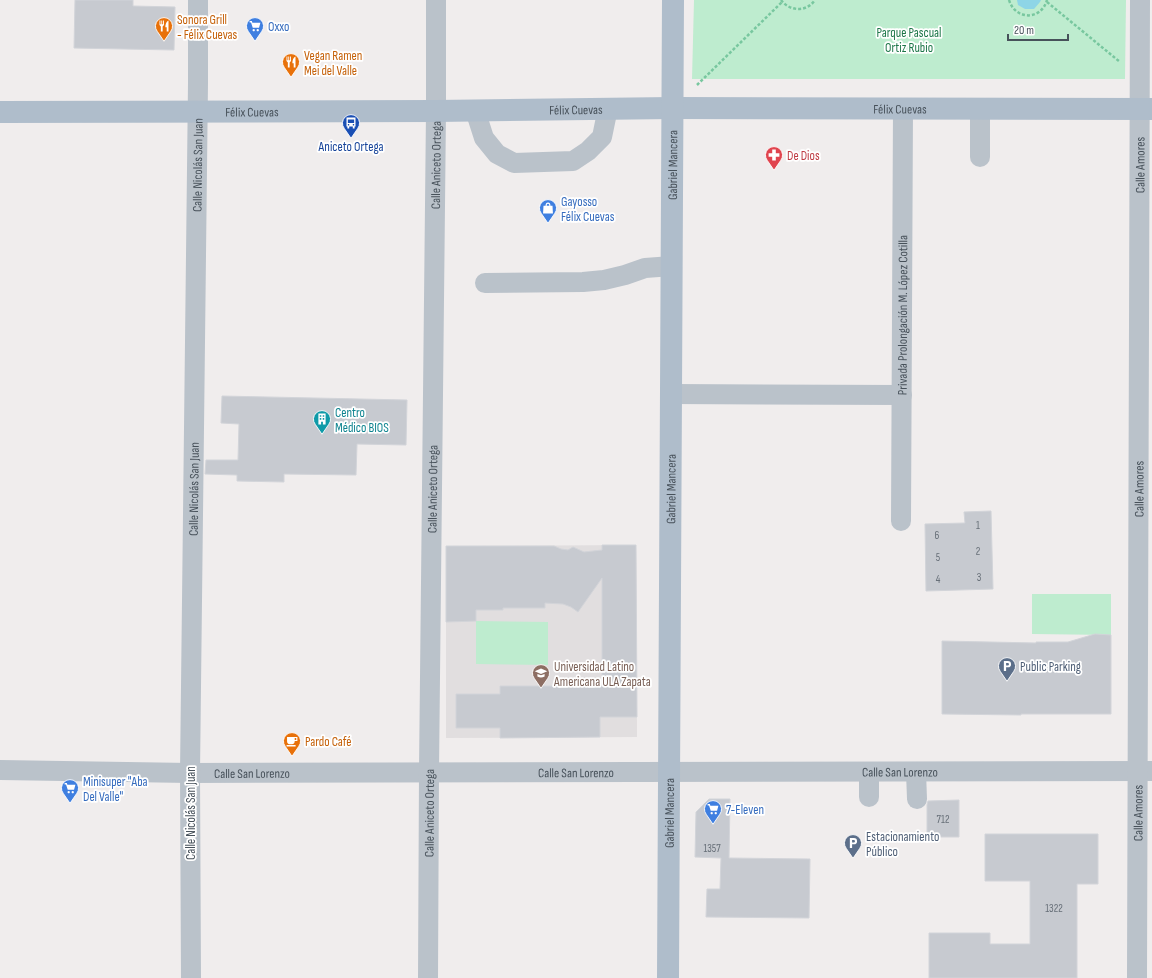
<svg xmlns="http://www.w3.org/2000/svg" width="1152" height="978" font-family="'Sofia Sans Condensed',sans-serif">
	<rect width="100%" height="100%" fill="#f0eded"/>
	<polygon fill="#e1dedf" points="636,545 637,737 446,738 446,546"/>
	<g fill="#beeccf">
		<polygon points="694,0 1126,0 1125,79 692,79"/>
		<polygon points="1032,594 1111,594 1111,635 1032,634"/>
		<polygon points="476,621 548,622 548,665 476,664"/>
	</g>
	<polygon fill="#8ed5e6" points="1017,0 1041,0 1040,2 1034,9 1025,9 1018,5"/>
	<g fill="#c7cad0" stroke="#d2d4d9">
		<polygon points="75,0 133,0 133,6 175,7 174,50 74,48"/>
		<polygon points="222,396 407,400 406,445 357,444 356,475 284,474 284,482 237,481 237,475 205,474 206,460 238,460 239,424 221,423"/>
		<polygon points="991,511 993,589 926,591 925,524 965,523 964,512"/>
		<polygon points="602,545 636,545 637,717 600,717 600,737 500,738 500,728 456,728 456,694 500,694 500,686 602,686 602,578 578,612 571,607 563,604 545,603 545,608 503,608 503,610 476,610 476,621 446,622 446,546 554,546 561,549 568,550 573,547 584,552 602,550"/>
		<polygon points="1095,634 1111,635 1111,714 1021,714 1021,715 942,714 942,641 1036,643 1036,642 1068,642"/>
		<polygon points="709,799 730,799 729,858 810,859 809,918 706,917 707,889 720,889 721,858 695,857 696,812"/>
		<polygon points="959,800 959,837 927,837 927,805 928,801"/>
		<polygon points="985,834 1098,834 1098,884 1077,884 1077,978 929,978 929,933 990,933 990,944 1030,944 1030,881 985,881"/>
	</g>
	<g fill="none" stroke-linecap="round" stroke-linejoin="round">
		<g stroke="#78c79f" stroke-width="2.5" stroke-dasharray="3 2" stroke-linecap="butt">
			<path d="M781,0C790,12 807,12 815,0"/>
			<path d="M1009,0C1015,20 1041,21 1047,0"/>
			<polyline points="1047,2 1120,62"/>
			<polyline points="697,85 782,2"/>
		</g>
		<g stroke="#bac2ca" stroke-width="20">
			<polyline points="980,109 980,157"/>
			<polyline points="475,110 484,138 497,154 514,163 573,161 588,151 602,137 608,108"/>
			<polyline points="485,283 583,282 604,280 625,275 645,268 672,266"/>
			<polyline points="671,394 902,395"/>
			<path id="s1" d="M901,521L903,109"/>
			<path id="s2" d="M0,770L190,773L1152,771"/>
			<polyline points="869,772 869,797"/>
			<polyline points="916,772 917,799"/>
			<path id="s3" d="M191,978L190,773L198,83V0"/>
			<path id="s4" d="M428,978L429,772L436,111V0"/>
			<path id="s5" d="M1137,978L1140,0"/>
		</g>
		<g stroke="#afbdcb" stroke-width="22">
			<path id="s6" d="M0,112L436,111L673,108L1152,109"/>
			<path id="s7" d="M668,978L673,0"/>
		</g>
	</g>
	<defs>
		<g id="restaurant-pin" transform="scale(0.9)"><path d="M0 17L-7.5 6A9.5 9.5 0 1 1 7.5 6Z" fill="#e8710a" stroke="#fff"/><path d="M-5-6h1v4h1v-4h1v4h1v-4h1v5L-1.5 .5V6h-2V.5L-5-1ZM5-6V6H3V1.5H1.5Q1.5-4 5-6Z" fill="#fff"/></g>
		<g id="supermarket-pin" transform="scale(0.9)"><path d="M0 17L-7.5 6A9.5 9.5 0 1 1 7.5 6Z" fill="#3f7fe0" stroke="#fff"/><path d="M-6-5.5h2.5l.6 2H6L4.5 2H-2.5L-4.4-4H-6ZM-1.5 3.2a1.3 1.3 0 1 0 .1 0ZM3 3.2a1.3 1.3 0 1 0 .1 0Z" fill="#fff"/></g>
		<g id="bus-pin" transform="scale(0.9)"><path d="M0 17L-7.5 6A9.5 9.5 0 1 1 7.5 6Z" fill="#1a4fb4" stroke="#fff"/><path d="M-5-6H5V4H4V6H2V4H-2V6H-4V4H-5ZM-3.5-4V0h7V-4ZM-3.5 1.2v1.5H-2V1.2ZM2 1.2v1.5H3.5V1.2Z" fill="#fff"/></g>
		<g id="pharmacy-pin" transform="scale(0.9)"><path d="M0 17L-7.5 6A9.5 9.5 0 1 1 7.5 6Z" fill="#e0444e" stroke="#fff"/><path d="M-2-6h4v4h4v4h-4v4h-4v-4h-4v-4h4Z" fill="#fff"/></g>
		<g id="shop-pin" transform="scale(0.9)"><path d="M0 17L-7.5 6A9.5 9.5 0 1 1 7.5 6Z" fill="#3f7fe0" stroke="#fff"/><path d="M-5-2.5h2.3a2.7 3.5 0 0 1 5.4 0H5L5.5 6h-11ZM-1.5-2.5h3a1.5 2.3 0 0 0-3 0Z" fill="#fff"/></g>
		<g id="building-pin" transform="scale(0.9)"><path d="M0 17L-7.5 6A9.5 9.5 0 1 1 7.5 6Z" fill="#0f9aa8" stroke="#fff"/><path d="M-4-6H4V6H1V3H-1V6H-4ZM-2.5-4.3h1.7v1.8h-1.7ZM.8-4.3h1.7v1.8H.8ZM-2.5-1h1.7V.8h-1.7ZM.8-1h1.7V.8H.8Z" fill="#fff"/></g>
		<g id="parking-pin" transform="scale(0.9)"><path d="M0 17L-7.5 6A9.5 9.5 0 1 1 7.5 6Z" fill="#5c6f8a" stroke="#fff"/><path d="M-3.5-5.5H1a3.5 3.5 0 0 1 0 7H-1V5.5H-3.5ZM-1-3.4V-.6H.8a1.4 1.4 0 0 0 0-2.8Z" fill="#fff"/></g>
		<g id="university-pin" transform="scale(0.9)"><path d="M0 17L-7.5 6A9.5 9.5 0 1 1 7.5 6Z" fill="#8d6e63" stroke="#fff"/><path d="M0-5L7-2L0 1L-7-2ZM-4 1L0 2.5L4 1V4Q0 6-4 4Z" fill="#fff"/></g>
		<g id="cafe-pin" transform="scale(0.9)"><path d="M0 17L-7.5 6A9.5 9.5 0 1 1 7.5 6Z" fill="#e8710a" stroke="#fff"/><path d="M-5.5-4.5H6V0H3Q3 3.5 0 3.5H-2.5Q-5.5 3.5-5.5 0ZM3-3.2v2h1.7v-2ZM-6 4.5H4V6H-6Z" fill="#fff"/></g>
	</defs>
	<g fill-rule="evenodd">
		<use href="#restaurant-pin" x="164" y="26"/>
		<use href="#supermarket-pin" x="255" y="26"/>
		<use href="#restaurant-pin" x="291" y="62"/>
		<use href="#bus-pin" x="351" y="123"/>
		<use href="#pharmacy-pin" x="774" y="155"/>
		<use href="#shop-pin" x="548" y="208"/>
		<use href="#building-pin" x="322" y="419"/>
		<use href="#parking-pin" x="1007" y="666"/>
		<use href="#university-pin" x="541" y="673"/>
		<use href="#cafe-pin" x="292" y="741"/>
		<use href="#supermarket-pin" x="70" y="788"/>
		<use href="#supermarket-pin" x="713" y="809"/>
		<use href="#parking-pin" x="853" y="843"/>
	</g>
	<g text-anchor="middle" stroke-width="3.5" stroke-linejoin="round" paint-order="stroke">
		<g font-size="11" fill="#676f78">
			<text x="978" y="529">1</text>
			<text x="937" y="539">6</text>
			<text x="978" y="555">2</text>
			<text x="938" y="561">5</text>
			<text x="979" y="581">3</text>
			<text x="938" y="583">4</text>
			<text x="943" y="823">712</text>
			<text x="712" y="852">1357</text>
			<text x="1054" y="912">1322</text>
		</g>
		<g font-size="13" fill="#c56008" stroke="#fff" text-anchor="start">
			<text x="177" y="24">Sonora Grill<tspan x="177" dy="15">- Félix Cuevas</tspan></text>
			<text x="304" y="60">Vegan Ramen<tspan x="304" dy="15">Mei del Valle</tspan></text>
			<text x="305" y="746">Pardo Café</text>
		</g>
		<g font-size="13" fill="#366cbe" stroke="#fff" text-anchor="start">
			<text x="268" y="31">Oxxo</text>
			<text x="561" y="206">Gayosso<tspan x="561" dy="15">Félix Cuevas</tspan></text>
			<text x="83" y="786">Minisuper "Aba<tspan x="83" dy="15">Del Valle"</tspan></text>
			<text x="726" y="814">7-Eleven</text>
		</g>
		<g font-size="13" fill="#1c7648" stroke="#fff">
			<text x="909" y="37">Parque Pascual<tspan x="909" dy="15">Ortiz Rubio</tspan></text>
		</g>
		<g font-size="13" fill="#47515a" stroke="#fff">
			<text dy="5" stroke="none"><textPath href="#s6" startOffset="900">Félix Cuevas</textPath></text>
			<text dy="5" stroke="none"><textPath href="#s6" startOffset="576">Félix Cuevas</textPath></text>
			<text dy="5" stroke="none"><textPath href="#s6" startOffset="252">Félix Cuevas</textPath></text>
			<text dy="5" stroke="none"><textPath href="#s3" startOffset="813">Calle Nicolás San Juan</textPath></text>
			<text dy="5" stroke="none"><textPath href="#s4" startOffset="813">Calle Aniceto Ortega</textPath></text>
			<text dy="5" stroke="none"><textPath href="#s7" startOffset="813">Gabriel Mancera</textPath></text>
			<text dy="5" stroke="none"><textPath href="#s5" startOffset="813">Calle Amores</textPath></text>
			<text dy="5" stroke="none"><textPath href="#s1" startOffset="206">Privada Prolongación M. López Cotilla</textPath></text>
			<text dy="5" stroke="none"><textPath href="#s3" startOffset="489">Calle Nicolás San Juan</textPath></text>
			<text dy="5" stroke="none"><textPath href="#s4" startOffset="489">Calle Aniceto Ortega</textPath></text>
			<text dy="5" stroke="none"><textPath href="#s7" startOffset="489">Gabriel Mancera</textPath></text>
			<text dy="5" stroke="none"><textPath href="#s5" startOffset="489">Calle Amores</textPath></text>
			<text dy="5" stroke="none"><textPath href="#s2" startOffset="576">Calle San Lorenzo</textPath></text>
			<text dy="5" stroke="none"><textPath href="#s2" startOffset="900">Calle San Lorenzo</textPath></text>
			<text dy="5" stroke="none"><textPath href="#s2" startOffset="252">Calle San Lorenzo</textPath></text>
			<text transform="translate(190 813) rotate(-90)" y="5">Calle Nicolás San Juan</text>
			<text dy="5" stroke="none"><textPath href="#s4" startOffset="165">Calle Aniceto Ortega</textPath></text>
			<text dy="5" stroke="none"><textPath href="#s7" startOffset="165">Gabriel Mancera</textPath></text>
			<text dy="5" stroke="none"><textPath href="#s5" startOffset="165">Calle Amores</textPath></text>
		</g>
		<g font-size="13" fill="#164399" stroke="#fff">
			<text x="351" y="151">Aniceto Ortega</text>
		</g>
		<g font-size="13" fill="#be3a42" stroke="#fff" text-anchor="start">
			<text x="787" y="160">De Dios</text>
		</g>
		<g font-size="13" fill="#0d838f" stroke="#fff" text-anchor="start">
			<text x="335" y="417">Centro<tspan x="335" dy="15">Médico BIOS</tspan></text>
		</g>
		<g font-size="13" fill="#785e54" stroke="#fff" text-anchor="start">
			<text x="554" y="671">Universidad Latino<tspan x="554" dy="15">Americana ULA Zapata</tspan></text>
		</g>
		<g font-size="13" fill="#4e5e75" stroke="#fff" text-anchor="start">
			<text x="1020" y="671">Public Parking</text>
			<text x="866" y="841">Estacionamiento<tspan x="866" dy="15">Público</tspan></text>
		</g>
	</g>
	<path d="M1008 34v6h60v-6" fill="none" stroke="#47515a" stroke-width="2"/>
	<text x="1014" y="34" font-size="12" fill="#47515a" stroke="#ffffff" stroke-width="3" paint-order="stroke">20 m</text>
</svg>
